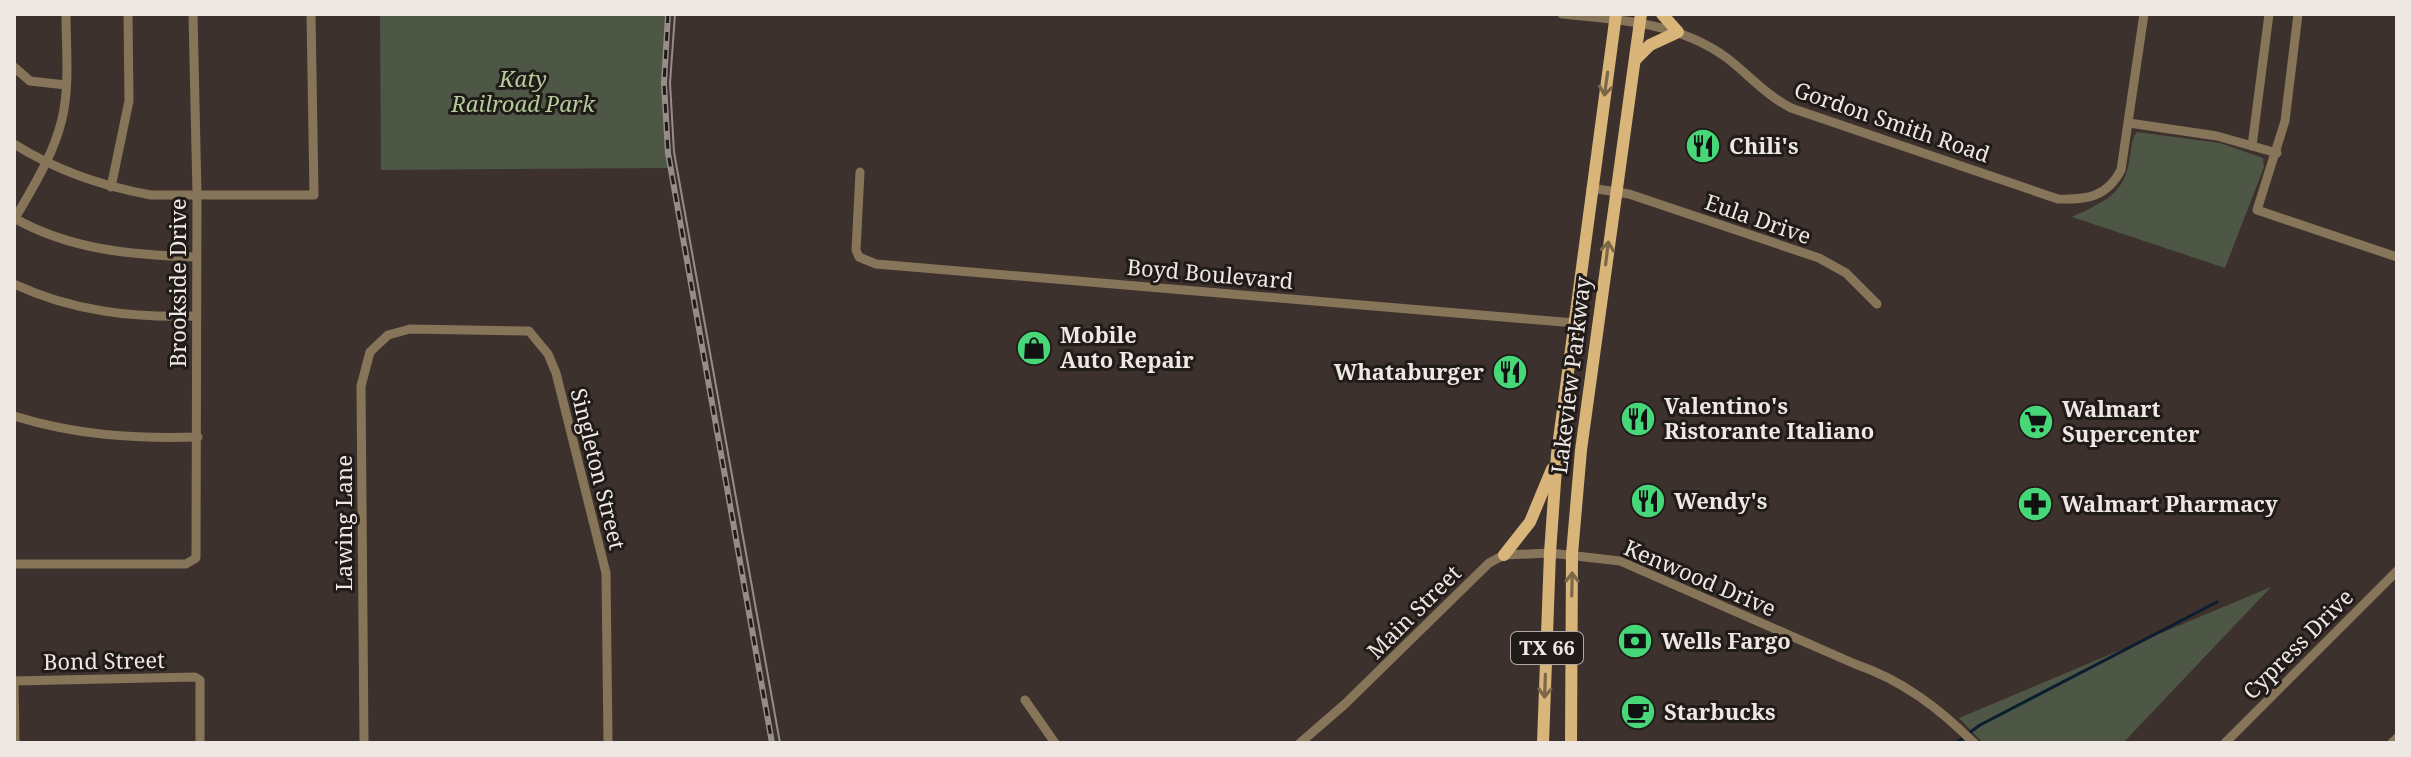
<svg xmlns="http://www.w3.org/2000/svg" width="2411" height="757" font-family="'Noto Serif',serif">
	<rect width="100%" height="100%" fill="#3d312d"/>
	<g fill="#4e5745">
		<polygon points="380,14 665,14 662,83 668,168 381,170"/>
		<path d="M2137,132L2220,143L2263,158L2264,167L2225,268L2072,217C2105,201 2125,195 2130,156C2132,147 2131,139 2137,132Z"/>
		<polygon points="2271,587 2123,743 1983,743 1959,718"/>
	</g>
	<g fill="none" stroke-linecap="round" stroke-linejoin="round">
		<g stroke="#0b1d30" stroke-width="3">
			<polyline points="1969,733 1980,725 2217,602"/>
			<polyline points="1956,743 1963,738"/>
		</g>
		<g stroke="#877559" stroke-width="9">
			<path d="M1562,14C1618,19 1680,23 1727,58C1749,75 1766,95 1791,108L2058,199C2087,200 2107,197 2121,170L2144,14"/>
			<polyline points="2298,14 2285,121 2257,210 2397,257"/>
			<polyline points="14,67 30,81 66,85"/>
			<polyline points="2129,123 2217,136 2277,153"/>
			<path d="M14,144C57,171 101,186 151,195H314L311,14"/>
			<polyline points="2252,146 2269,14"/>
			<polyline points="860,172 856,250 859,257 876,264 1575,323"/>
			<polyline points="111,187 129,101 128,14"/>
			<polyline points="1591,188 1629,194 1819,258 1846,273 1877,304"/>
			<path d="M14,218C70,250 133,255 196,257"/>
			<path d="M14,220C32,189 54,154 62,119C70,85 66,49 66,14"/>
			<path d="M14,284C72,311 132,318 195,316"/>
			<path d="M14,416C75,435 134,439 198,437"/>
			<polyline points="14,564 186,564 196,558 197,194 193,14"/>
			<polyline points="14,681 195,677 200,680 200,743"/>
			<polyline points="14,681 15,743"/>
			<polyline points="1025,700 1055,743"/>
			<polyline points="364,743 361,386 370,352 388,335 410,329 529,331 548,354 556,373 606,573 608,743"/>
			<path d="M1300,743L1345,704L1489,563L1504,555L1550,553L1620,561L1855,664C1902,680 1939,708 1974,743"/>
			<polyline points="2225,743 2397,571"/>
			<polyline points="2392,743 2397,738"/>
		</g>
		<g stroke="#d9b579" stroke-width="12">
			<polyline points="1635,60 1650,45 1678,32 1662,14"/>
			<polyline points="1504,555 1530,522 1552,469"/>
			<polyline points="1543,743 1550,553 1557,454 1616,14"/>
			<polyline points="1571,743 1572,554 1581,450 1641,14"/>
		</g>
		<polyline stroke="#968d89" stroke-width="2" points="675,14 670,83 674,152 780,743"/>
		<g stroke="#968d89" stroke-width="6">
			<polyline id="rail" points="668,14 664,83 668,153 772,743"/>
		</g>
		<use href="#rail" stroke="#201b18" stroke-width="3" stroke-dasharray="9" stroke-linecap="butt"/>
	</g>
	<defs><path id="oneway-shaft" d="M-6 0H5M1.5-3L5.5 0L1.5 3" fill="none" stroke-width="1.6" stroke-linecap="round" stroke-linejoin="round" transform="scale(2)"/></defs>
	<g stroke="#7c6848">
		<use href="#oneway-shaft" transform="translate(1606 84) rotate(98)"/>
		<use href="#oneway-shaft" transform="translate(1607 253) rotate(-83)"/>
		<use href="#oneway-shaft" transform="translate(1572 584) rotate(-89)"/>
		<use href="#oneway-shaft" transform="translate(1545 686) rotate(92)"/>
	</g>
	<defs>
		<g id="restaurant-disc" transform="scale(1.8)"><circle r="9.5" fill="#47d779" stroke="#201b18"/><path d="M-5-6h1v4h1v-4h1v4h1v-4h1v5L-1.5 .5V6h-2V.5L-5-1ZM5-6V6H3V1.5H1.5Q1.5-4 5-6Z" fill="#111"/></g>
		<g id="shop-disc" transform="scale(1.8)"><circle r="9.5" fill="#47d779" stroke="#201b18"/><path d="M-5-2.5h2.3a2.7 3.5 0 0 1 5.4 0H5L5.5 6h-11ZM-1.5-2.5h3a1.5 2.3 0 0 0-3 0Z" fill="#111"/></g>
		<g id="supermarket-disc" transform="scale(1.8)"><circle r="9.5" fill="#47d779" stroke="#201b18"/><path d="M-6-5.5h2.5l.6 2H6L4.5 2H-2.5L-4.4-4H-6ZM-1.5 3.2a1.3 1.3 0 1 0 .1 0ZM3 3.2a1.3 1.3 0 1 0 .1 0Z" fill="#111"/></g>
		<g id="pharmacy-disc" transform="scale(1.8)"><circle r="9.5" fill="#47d779" stroke="#201b18"/><path d="M-2-6h4v4h4v4h-4v4h-4v-4h-4v-4h4Z" fill="#111"/></g>
		<g id="bank-disc" transform="scale(1.8)"><circle r="9.5" fill="#47d779" stroke="#201b18"/><path d="M-6-4H6V4H-6ZM0-2.3a2.3 2.3 0 1 0 0 4.6a2.3 2.3 0 1 0 0-4.6Z" fill="#111"/></g>
		<g id="cafe-disc" transform="scale(1.8)"><circle r="9.5" fill="#47d779" stroke="#201b18"/><path d="M-5.5-4.5H6V0H3Q3 3.5 0 3.5H-2.5Q-5.5 3.5-5.5 0ZM3-3.2v2h1.7v-2ZM-6 4.5H4V6H-6Z" fill="#111"/></g>
	</defs>
	<g fill-rule="evenodd">
		<use href="#restaurant-disc" x="1703" y="146"/>
		<use href="#shop-disc" x="1034" y="348"/>
		<use href="#restaurant-disc" x="1510" y="372"/>
		<use href="#restaurant-disc" x="1638" y="419"/>
		<use href="#supermarket-disc" x="2036" y="422"/>
		<use href="#restaurant-disc" x="1648" y="501"/>
		<use href="#pharmacy-disc" x="2035" y="504"/>
		<use href="#bank-disc" x="1635" y="641"/>
		<use href="#cafe-disc" x="1638" y="712"/>
	</g>
	<g text-anchor="middle" stroke-width="6" stroke-linejoin="round" paint-order="stroke">
		<rect fill="#201b18" stroke="#b0aaa7" stroke-width="2" x="1511" y="632" width="72" height="32" rx="6"/>
		<g font-size="20" font-weight="bold" fill="#eee7e4">
			<text x="1547" y="655">TX 66</text>
		</g>
		<g font-size="22" font-style="italic" fill="#b4cc99" stroke="#201b18">
			<text x="523" y="87">Katy<tspan x="523" dy="25">Railroad Park</tspan></text>
		</g>
		<g font-size="22" fill="#eee7e4" stroke="#201b18">
			<text transform="translate(1892 122) rotate(19)" y="8">Gordon Smith Road</text>
			<text transform="translate(1758 219) rotate(19)" y="8">Eula Drive</text>
			<text transform="translate(1210 274) rotate(5)" y="8">Boyd Boulevard</text>
			<text transform="translate(178 283) rotate(-90)" y="8">Brookside Drive</text>
			<text transform="translate(1571 375) rotate(-83)" y="8">Lakeview Parkway</text>
			<text transform="translate(598 469) rotate(76)" y="8">Singleton Street</text>
			<text transform="translate(344 523) rotate(-90)" y="8">Lawing Lane</text>
			<text transform="translate(1700 578) rotate(23)" y="8">Kenwood Drive</text>
			<text transform="translate(1414 612) rotate(-45)" y="8">Main Street</text>
			<text transform="translate(2298 644) rotate(-45)" y="8">Cypress Drive</text>
			<text transform="translate(104 661) rotate(-1)" y="8">Bond Street</text>
		</g>
		<g font-size="22" font-weight="bold" fill="#eee7e4" stroke="#201b18" text-anchor="start">
			<text x="1729" y="154">Chili's</text>
			<text x="1060" y="343">Mobile<tspan x="1060" dy="25">Auto Repair</tspan></text>
			<text x="1484" y="380" text-anchor="end">Whataburger</text>
			<text x="1664" y="414">Valentino's<tspan x="1664" dy="25">Ristorante Italiano</tspan></text>
			<text x="2062" y="417">Walmart<tspan x="2062" dy="25">Supercenter</tspan></text>
			<text x="1674" y="509">Wendy's</text>
			<text x="2061" y="512">Walmart Pharmacy</text>
			<text x="1661" y="649">Wells Fargo</text>
			<text x="1664" y="720">Starbucks</text>
		</g>
	</g>
	<rect width="2411" height="757" fill="none" stroke="#eee7e4" stroke-width="32"/>
</svg>
